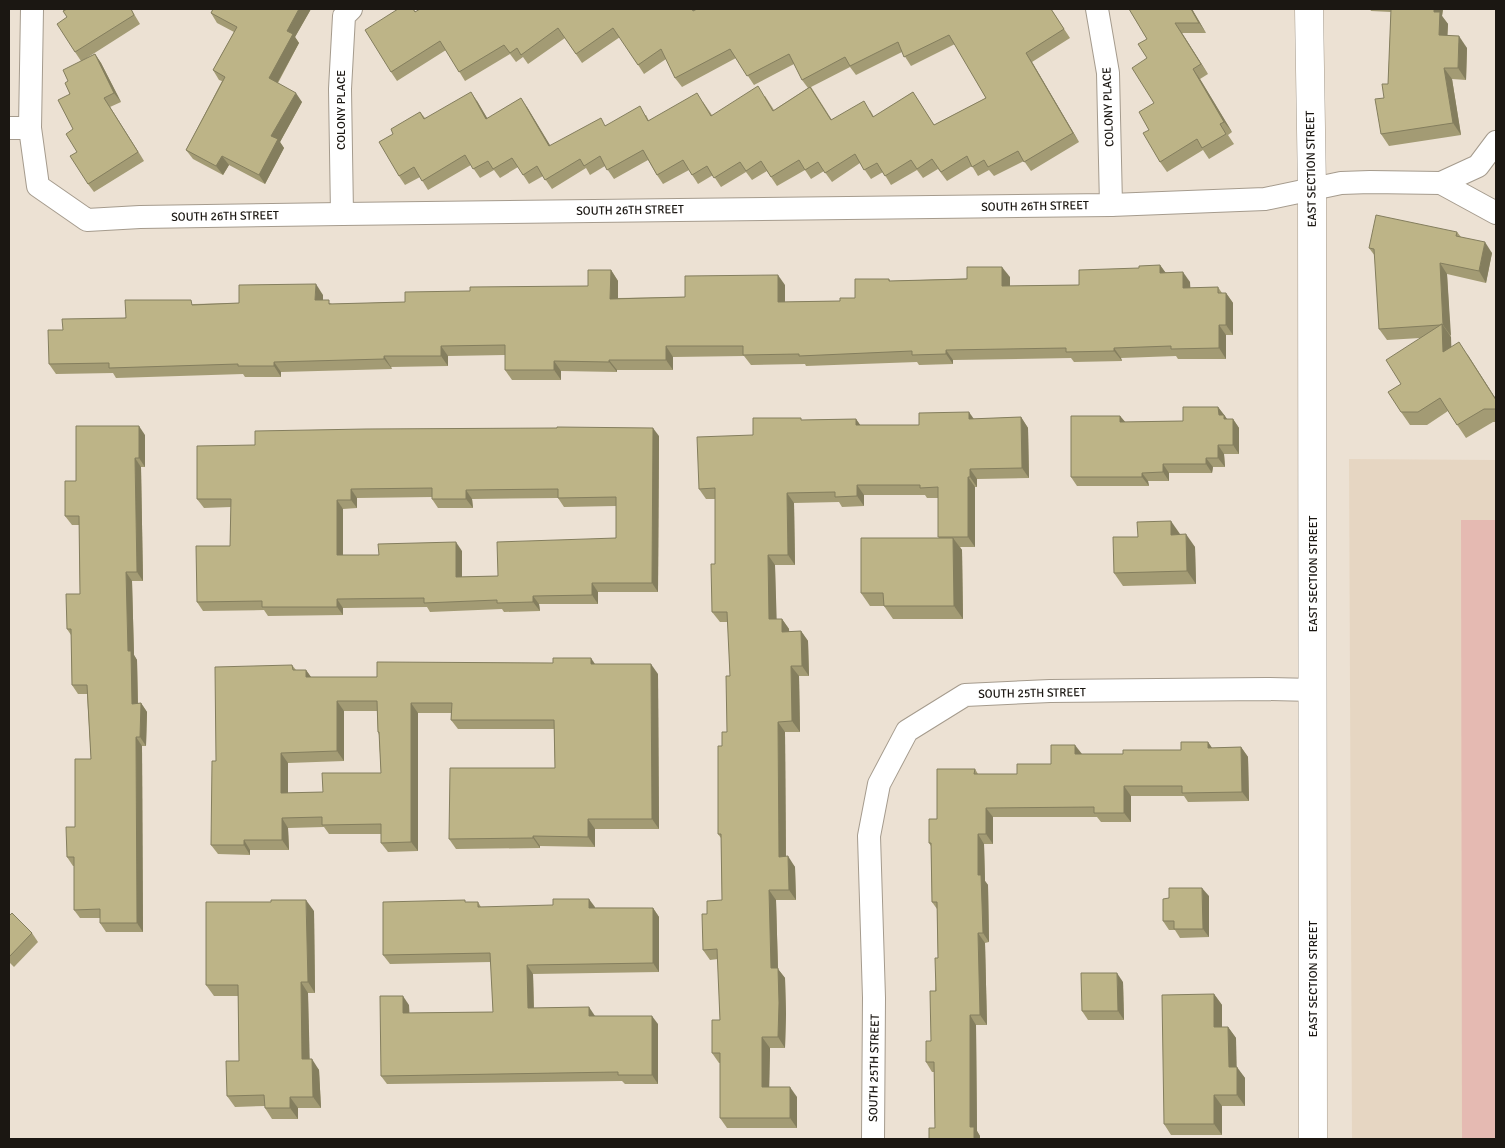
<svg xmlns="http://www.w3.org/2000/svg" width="1505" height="1148" font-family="Signika,sans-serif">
	<rect width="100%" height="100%" fill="#ece1d3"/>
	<polygon fill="#e6d6c2" points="1349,459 1496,460 1496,1139 1352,1139"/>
	<polygon fill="#e5bab2" points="1461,520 1496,520 1496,1139 1462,1139"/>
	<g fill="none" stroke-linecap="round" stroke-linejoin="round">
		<g stroke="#a59b8d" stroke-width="24">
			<g id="minor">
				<polyline points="32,9 30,128 38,186 87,220 140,217 342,214 1111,205 1265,199 1341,183 1370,182 1441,183 1496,213"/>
				<polyline points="1097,9 1108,73 1111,205"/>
				<polyline points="9,128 30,128"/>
				<polyline points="1441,183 1478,166 1496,142"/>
				<polyline points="342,214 340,89 344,16 351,9"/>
				<polyline points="873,1139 874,998 869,836 879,784 907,731 965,695 1050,691 1266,689 1314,690"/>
			</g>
		</g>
		<g stroke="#a59b8d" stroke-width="29">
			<polyline id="tertiary" points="1309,9 1312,189 1313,1139"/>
		</g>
		<use href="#minor" stroke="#fff" stroke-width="22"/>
		<use href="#tertiary" stroke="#fff" stroke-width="28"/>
	</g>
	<g fill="#a39b74" fill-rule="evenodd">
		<polygon points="67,9 131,9 140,24 82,61 95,54 101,63 121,102 110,107 144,161 94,192 88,184 77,152 73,129 68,81 81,61 75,52 67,17"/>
		<polygon points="213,9 311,9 295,37 299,43 278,83 302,102 280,142 284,148 265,184 229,165 223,175 193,159 186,150 222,81 219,80 213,70 234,32 217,23 211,13"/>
		<path d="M398,9H413L415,11L1051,9L1070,38L1032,62L1079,142L1031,171L1024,161L994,176L989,170L978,176L972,166L947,181L938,169L923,178L917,170L891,185L883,172L871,179L860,163L832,182L824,171L811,179L805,170L777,186L767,171L752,180L746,172L721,187L713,175L698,184L689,170L663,184L657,175L648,160L614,179L605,166L590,175L586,168L552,189L543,176L529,184L518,167L500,178L494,170L480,178L471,165L428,190L420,177L405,185L399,176L393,134L420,112L425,118L477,101L487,118L527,107L550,146L606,125L646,115L649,121L703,102L712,115L765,96L774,110L808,88L802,80L794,64L754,85L736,58L682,87L675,78L666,59L644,74L620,37L582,63L565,38L528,64L523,57L516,62L510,54L465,81L446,50L397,81L391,72ZM955,44L986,98L934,125L913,92L874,117L870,110L832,120L811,87L850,67L856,75L902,52L911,66Z"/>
		<polygon points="1129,9 1192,9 1206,33 1182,33 1208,74 1200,79 1232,132 1228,135 1234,144 1209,159 1203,150 1167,172 1160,162 1149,130 1154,103 1147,58 1147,39"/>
		<polygon points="1370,9 1443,9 1442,16 1448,24 1447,36 1467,48 1466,80 1452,79 1461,135 1389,146 1381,134 1384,98 1388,84 1391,12 1371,11"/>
		<polygon points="1457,232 1461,237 1492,253 1486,283 1447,274 1451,347 1468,355 1496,399 1496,422 1493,422 1466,438 1448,411 1427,425 1410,425 1401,412 1401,384 1420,338 1387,340 1379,329 1375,256 1369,248"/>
		<polygon points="1160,265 1165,272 1190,282 1190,288 1218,287 1222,293 1226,293 1233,303 1233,335 1226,335 1226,359 1178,359 1176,356 1121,358 1122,361 1074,362 1071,358 953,360 953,364 919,365 917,362 806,366 805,364 751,365 744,356 673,357 673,370 617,370 617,372 561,371 561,380 512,380 505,370 505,355 448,356 448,366 391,367 392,369 281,372 281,377 245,377 243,374 116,378 113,373 56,374 49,364 63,330 194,304 239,303 323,295 323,300 332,304 405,302 470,291 588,286 611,270 618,281 618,298 685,297 785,285 785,302 840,301 855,298 889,279 890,281 1010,277 1010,286 1079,285 1139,268"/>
		<polygon points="1218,407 1227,419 1233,419 1239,428 1239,454 1224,454 1225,467 1213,467 1212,473 1169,473 1169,481 1148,481 1149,486 1077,486 1071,477 1120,416 1125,422 1183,421"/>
		<polygon points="1021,417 1028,428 1029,478 977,479 977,487 975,487 975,547 960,547 962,550 963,619 893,619 884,606 870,606 861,593 939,538 938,498 927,498 925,495 864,495 864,506 842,507 839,502 794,503 795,565 775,565 776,619 782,619 789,629 789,632 801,631 808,641 809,676 799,676 800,732 785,732 786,857 795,867 796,900 776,900 778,969 785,978 786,1014 785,1048 770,1048 769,1087 797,1097 797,1128 727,1128 720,1118 720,1063 719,1063 712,1053 720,1020 718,959 710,960 703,950 707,914 722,900 721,838 718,834 722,746 727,732 730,676 728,622 720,622 712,612 715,564 715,499 706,499 699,489 753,435 803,420 856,419 860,425 919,425 974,419"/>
		<polygon points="145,435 145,467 141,467 143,581 132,581 134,655 137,660 138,703 141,703 147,712 146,746 142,746 143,932 106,932 100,923 100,918 80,918 74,910 74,866 73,866 67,857 75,827 91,759 87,694 78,694 72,685 71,635 67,629 80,594 79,525 72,525 65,516 76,481"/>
		<path d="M659,436L658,592H598V604H539L540,611L504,612L502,609L430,612L427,607L343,608V615L268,616L264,610L203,611L197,602L230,546L231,507L204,508L197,499L255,445ZM432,497V499L438,508H473L472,499L558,498L564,507L616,506V538L498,576L462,577V551L379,555H343V509L357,508V498Z"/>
		<polygon points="1180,534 1180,535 1195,547 1196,584 1123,586 1114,573 1138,537"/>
		<path d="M595,664L658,674L659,829H595V847L540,846V848L456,849L449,839L555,768L554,729H458L451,720V713H418V851L388,852L381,843V834H329L324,827L288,828L289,850H250V855L218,854L211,845L216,761L292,665L296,670H306L311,677H377ZM344,711H377L378,732L379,735L381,773L323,792L288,793V763L344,761Z"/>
		<polygon points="1208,742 1212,748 1241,747 1248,757 1249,801 1188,802 1184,796 1131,796 1131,822 1101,822 1097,817 993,817 993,844 984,844 985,881 988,885 989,942 985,943 987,1025 976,1025 977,1131 980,1136 935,1128 934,1072 932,1072 926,1062 931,1041 938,958 937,909 932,902 931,846 929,843 937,819 975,769 978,774 1017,774 1051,764 1081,754 1123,754 1181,750"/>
		<polygon points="1209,896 1209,937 1180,938 1175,930 1169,930 1163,921"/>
		<polygon points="467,902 478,902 481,907 653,908 659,917 659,972 533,974 534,1008 658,1024 658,1084 625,1084 622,1081 387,1084 381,1076 409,1005 409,1013 493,1012 491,962 390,964 383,955"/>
		<polygon points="314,911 315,993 308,993 309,1059 319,1070 321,1108 298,1108 298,1119 272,1119 265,1108 265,1106 235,1107 227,1096 239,1061 238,996 214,996 206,985"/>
		<polygon points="9,916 32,933 38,942 14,967 9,962"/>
		<polygon points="1123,982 1124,1020 1088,1020 1082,1011"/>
		<polygon points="1214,994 1222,1005 1222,1027 1228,1027 1236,1038 1236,1067 1245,1078 1245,1106 1222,1106 1222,1135 1171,1135 1164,1124"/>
	</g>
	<g fill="#847e5e">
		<polygon points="299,9 311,9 295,37 299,43 275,87 269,78 287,31"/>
		<polygon points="1191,9 1192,9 1206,33 1199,23"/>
		<polygon points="1434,9 1443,9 1442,16 1448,24 1447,47 1439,35 1434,12"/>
		<polygon points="1175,23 1182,33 1208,74 1201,64"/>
		<polygon points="1459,36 1467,48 1466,80 1458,68"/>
		<polygon points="1026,53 1032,62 1079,142 1073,133"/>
		<polygon points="95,54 101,63 121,102 114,93"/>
		<polygon points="1444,68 1452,79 1461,135 1453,123"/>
		<polygon points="1193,69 1200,79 1232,132 1224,122"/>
		<polygon points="471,92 477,101 493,128 486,119"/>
		<polygon points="296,93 302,102 280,142 284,148 265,184 259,175 271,136"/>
		<polygon points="104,98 110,107 144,161 138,152"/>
		<polygon points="521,98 527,107 556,155 549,146"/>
		<polygon points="222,156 229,165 223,175 216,166"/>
		<polygon points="1485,242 1492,253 1486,283 1479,271"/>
		<polygon points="1440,263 1447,274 1451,336 1443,325"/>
		<polygon points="1160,265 1168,276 1160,273"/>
		<polygon points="1002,267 1010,277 1010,296 1002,286"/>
		<polygon points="611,270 618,281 618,309 610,299"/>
		<polygon points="1183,272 1190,282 1191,298 1183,288"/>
		<polygon points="778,275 785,285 785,312 778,302"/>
		<polygon points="316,284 323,295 323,311 315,300"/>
		<polygon points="1226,293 1233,303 1233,335 1226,325"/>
		<polygon points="1442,324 1451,337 1452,365 1443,352"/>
		<polygon points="1219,325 1226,335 1226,359 1219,348"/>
		<polygon points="1459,342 1496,399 1496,400"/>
		<polygon points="441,346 448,356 448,366 441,356"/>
		<polygon points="666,346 673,357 673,370 666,360"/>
		<polygon points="1114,348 1121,358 1122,361 1114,351"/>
		<polygon points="946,350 953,360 953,364 946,354"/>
		<polygon points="384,356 391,367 392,369 384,359"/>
		<polygon points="609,360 617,370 617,372 609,362"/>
		<polygon points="554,361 561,371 561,380 554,370"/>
		<polygon points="274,362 281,372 281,377 274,366"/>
		<polygon points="1218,407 1225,416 1230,424 1219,415"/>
		<polygon points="969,412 976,422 969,419"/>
		<polygon points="1120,416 1127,424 1120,422"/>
		<polygon points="1021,417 1028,428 1029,478 1022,468"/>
		<polygon points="856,419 863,429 856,425"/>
		<polygon points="1233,419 1239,428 1239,454 1233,445"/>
		<polygon points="139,426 145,435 145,467 139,458"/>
		<polygon points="653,428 659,436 658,592 652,583"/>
		<polygon points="1218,445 1224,454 1225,467 1218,458"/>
		<polygon points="135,458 141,467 143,581 137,572"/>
		<polygon points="1206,458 1213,467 1212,473 1206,464"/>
		<polygon points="1163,464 1169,473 1169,481 1163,472"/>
		<polygon points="970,469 977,479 977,487 970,477"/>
		<polygon points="1142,473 1148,481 1149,486 1142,477"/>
		<polygon points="968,477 975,487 975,547 968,537"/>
		<polygon points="857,485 864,495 864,506 857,496"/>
		<polygon points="351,489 357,498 357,508 351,500"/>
		<polygon points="466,490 472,499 473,508 466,499"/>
		<polygon points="787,493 794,503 795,565 788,555"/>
		<polygon points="337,500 343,509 343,564 337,555"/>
		<polygon points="1171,521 1180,534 1180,548 1171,535"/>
		<polygon points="1186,534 1195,547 1196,584 1187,571"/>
		<polygon points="953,538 962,550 963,619 954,606"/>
		<polygon points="456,542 462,551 462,586 456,577"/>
		<polygon points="768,555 775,565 777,630 769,619"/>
		<polygon points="126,572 132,581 134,655 137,660 138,712 132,704 128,651"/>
		<polygon points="592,583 598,592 598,604 592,595"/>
		<polygon points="533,596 539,604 540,611 533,602"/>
		<polygon points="337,599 343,608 343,615 337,607"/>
		<polygon points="782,619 789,629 790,642 782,632"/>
		<polygon points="801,631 808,641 809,676 802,666"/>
		<polygon points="591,658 597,667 591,664"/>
		<polygon points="651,664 658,674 659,829 652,819"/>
		<polygon points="791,666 799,676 800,732 792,721"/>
		<polygon points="306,670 313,680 306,677"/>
		<polygon points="337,701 344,711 344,761 337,751"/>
		<polygon points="141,703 147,712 146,746 140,737"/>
		<polygon points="411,703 418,713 418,851 411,842"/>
		<polygon points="778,722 785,732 786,867 779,857"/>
		<polygon points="136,737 142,746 143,932 137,923"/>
		<polygon points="1208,742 1214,751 1208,748"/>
		<polygon points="1075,745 1082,754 1075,754"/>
		<polygon points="1241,747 1248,757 1249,801 1242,792"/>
		<polygon points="281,753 288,763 288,803 281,793"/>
		<polygon points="1124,786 1131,796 1131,822 1124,813"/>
		<polygon points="986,808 993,817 993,844 986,834"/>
		<polygon points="282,818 288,828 289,850 282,840"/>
		<polygon points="588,819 595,829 595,847 588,837"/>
		<polygon points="978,834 984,844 985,881 988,885 989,942 983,933 978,875"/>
		<polygon points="533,836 540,846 540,848 533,838"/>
		<polygon points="244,840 250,850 250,855 244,845"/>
		<polygon points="788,856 795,867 796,900 789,890"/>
		<polygon points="1202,888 1209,896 1209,937 1203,929"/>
		<polygon points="769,890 776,900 778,969 785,978 786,1014 785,1048 778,1037 771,968"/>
		<polygon points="589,899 595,907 595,916 589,908"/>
		<polygon points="306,900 314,911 315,993 308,982"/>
		<polygon points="653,908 659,917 659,972 653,963"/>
		<polygon points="978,933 985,943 987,1025 980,1015"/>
		<polygon points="527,965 533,974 534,1017 528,1008"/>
		<polygon points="1117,973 1123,982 1124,1020 1118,1011"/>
		<polygon points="301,982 308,993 310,1070 302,1059"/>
		<polygon points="1214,994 1222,1005 1222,1039 1214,1027"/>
		<polygon points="403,996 409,1005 410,1022 403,1013"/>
		<polygon points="589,1007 595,1016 589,1016"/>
		<polygon points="970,1015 976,1025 977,1131 980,1136 980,1139 974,1139 970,1127"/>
		<polygon points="652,1016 658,1024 658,1084 652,1075"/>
		<polygon points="1228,1027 1236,1038 1237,1078 1229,1067"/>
		<polygon points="762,1037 770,1048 769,1097 762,1087"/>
		<polygon points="312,1059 319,1070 321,1108 313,1097"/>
		<polygon points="1237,1067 1245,1078 1245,1106 1237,1095"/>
		<polygon points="790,1087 797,1097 797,1128 790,1118"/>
		<polygon points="1214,1095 1222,1106 1222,1135 1214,1124"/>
		<polygon points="290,1097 298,1108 298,1119 290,1108"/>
	</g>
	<g fill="#bdb487" stroke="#847e5e" fill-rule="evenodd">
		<polygon points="67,9 131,9 134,15 75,52 57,24 67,17 63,11"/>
		<polygon points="213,9 299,9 287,31 293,34 269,78 296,93 271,136 278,139 259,175 222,156 216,166 186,150 225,77 213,70 237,27 211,13"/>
		<polygon points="398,9 413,9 415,12 420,9 692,9 693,11 697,9 1051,9 1064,29 1026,53 1073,133 1024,162 1018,151 988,167 984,160 972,167 967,156 941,172 932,159 917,169 911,160 885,176 877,163 864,170 855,154 825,173 818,162 805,170 799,160 771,177 761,161 746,171 740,162 714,178 707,166 692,175 683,160 657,175 643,150 607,170 600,156 584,166 580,159 545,180 537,166 523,175 512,158 493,169 488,161 473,169 465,155 422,181 414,167 399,176 379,142 393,134 391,129 420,112 424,119 471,92 486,119 521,98 549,146 601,118 605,126 640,106 648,121 697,93 711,116 758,86 773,111 810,87 831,120 864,101 873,117 913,92 934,125 986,98 949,35 904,57 898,42 850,66 845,57 802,80 789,54 747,76 730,49 675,78 661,49 638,65 613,28 576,54 558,28 521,55 517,48 510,53 504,45 459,72 440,41 391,72 365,30"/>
		<polygon points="1129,9 1191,9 1199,23 1175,23 1201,64 1193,69 1224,122 1220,124 1226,134 1202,148 1197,139 1160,162 1143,133 1149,130 1139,112 1154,103 1132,68 1147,58 1138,44 1147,39"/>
		<polygon points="1391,9 1434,9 1434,12 1440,12 1439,35 1459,36 1458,68 1444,68 1453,123 1381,134 1375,99 1384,98 1382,84 1388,84"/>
		<polygon points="95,54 114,93 104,98 138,152 88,184 70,156 77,152 66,134 73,129 58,100 70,94 65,83 68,81 63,70"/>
		<polygon points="1376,215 1457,232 1456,236 1485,242 1479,271 1440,263 1443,325 1442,325 1442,324 1440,325 1379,329 1374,249 1369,248"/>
		<polygon points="1160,265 1160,273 1183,272 1183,288 1218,287 1218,293 1226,293 1226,325 1219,325 1219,348 1171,349 1171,346 1114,348 1114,351 1066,352 1066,348 946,350 946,354 912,355 912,351 799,356 799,354 743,355 743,346 666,346 666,360 609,360 609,362 554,361 554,370 505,370 505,345 441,346 441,356 384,356 384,359 274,362 274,366 238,366 238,364 109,368 109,363 49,364 48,330 63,330 62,319 126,318 125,300 191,300 192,305 239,303 239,285 316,284 315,300 329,300 329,304 405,302 405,292 470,291 470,287 588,286 588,270 611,270 610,299 685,297 685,276 778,275 778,302 840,301 840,298 855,298 855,279 889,279 889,281 967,279 967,267 1002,267 1002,286 1079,285 1079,270 1139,268 1139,266"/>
		<polygon points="1442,324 1443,352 1459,342 1496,400 1496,409 1484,409 1457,425 1440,398 1418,412 1401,412 1388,392 1401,384 1386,360"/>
		<polygon points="1183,407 1218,407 1219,415 1224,415 1224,419 1233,419 1233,445 1218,445 1218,458 1206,458 1206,464 1163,464 1163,472 1142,473 1142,477 1071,477 1071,416 1120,416 1120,422 1183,421"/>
		<polygon points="969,412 969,419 1021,417 1022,468 970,469 970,477 968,477 968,537 938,537 938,487 920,488 920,485 857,485 857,496 835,497 835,492 787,493 788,555 768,555 769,619 782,619 782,632 801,631 802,666 791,666 792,721 778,722 779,857 788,856 789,890 769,890 771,968 778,968 779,1003 778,1037 762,1037 762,1087 790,1087 790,1118 720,1118 720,1053 712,1053 712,1020 720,1020 717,949 703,950 702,914 707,914 707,901 722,900 721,834 718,834 718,746 722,746 722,732 727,732 726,676 730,676 727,612 712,612 711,564 715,564 715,488 699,489 697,437 753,435 753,418 801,418 801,420 856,419 856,425 919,425 919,413"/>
		<polygon points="76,426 139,426 139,458 135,458 137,572 126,572 128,651 131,651 132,704 141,703 140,737 136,737 137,923 100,923 100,909 74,910 74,857 67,857 66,827 75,827 75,759 91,759 87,685 72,685 71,629 67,629 66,594 80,594 79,516 65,516 65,481 76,481"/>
		<path d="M557,427L653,428L652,583H592V595L533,596V602L497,603V600L424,603V598L337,599V607H262V601L197,602L196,546H230L231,499H197V446L255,445V431L366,429L557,428ZM432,488V499H466V490L558,489V498L616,497V538L497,542L498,576L456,577V542L378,544L379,555H337V500H351V489Z"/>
		<polygon points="1171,521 1171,535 1186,534 1187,571 1114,573 1113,537 1138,537 1137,522"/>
		<polygon points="861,538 953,538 954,606 884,606 883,593 861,593"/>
		<path d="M553,658H591V664H651L652,819H588V837L533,836V838L449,839L450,768H555L554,720H451L452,703H411V842L381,843V824L322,825V817L282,818V840H244V845H211L212,761H216L215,667L292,665L293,670H306V677H377V662L553,663ZM337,701H377L378,732H379L381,773H322L323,792L281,793V753L337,751Z"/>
		<polygon points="1181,742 1208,742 1208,748 1241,747 1242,792 1182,793 1182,786 1124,786 1124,813 1094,813 1094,807 986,808 986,834 978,834 978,875 981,875 983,933 978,933 980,1015 970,1015 970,1127 974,1127 974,1139 929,1139 929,1128 935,1128 934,1062 926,1062 926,1041 931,1041 930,991 936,991 935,958 938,958 937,902 932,902 931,843 929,843 929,819 937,819 937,769 975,769 974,774 1017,774 1017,764 1051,764 1051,745 1075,745 1075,754 1123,754 1123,750 1181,750"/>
		<polygon points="1169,888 1202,888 1203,929 1174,929 1174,921 1163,921 1163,899 1169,898"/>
		<polygon points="553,899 589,899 589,908 653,908 653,963 527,965 528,1008 589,1007 589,1016 652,1016 652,1075 618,1075 618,1072 381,1076 380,996 403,996 403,1013 493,1012 490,953 383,955 383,902 465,900 465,902 478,902 478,907 553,905"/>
		<polygon points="271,900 306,900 308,982 301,982 302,1059 312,1059 313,1097 290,1097 290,1108 265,1108 264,1095 227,1096 226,1061 239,1061 238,985 206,985 206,902 271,902"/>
		<polygon points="12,913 32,933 9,957 9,916"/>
		<polygon points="1081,973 1117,973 1118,1011 1082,1011"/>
		<polygon points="1214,994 1214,1027 1228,1027 1229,1067 1237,1067 1237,1095 1214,1095 1214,1124 1164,1124 1162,995"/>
	</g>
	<g text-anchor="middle" stroke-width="4.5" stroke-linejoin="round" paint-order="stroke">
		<g font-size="12" fill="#1b1712" stroke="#fff">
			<text transform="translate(1108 107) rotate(-92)" y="4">COLONY PLACE</text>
			<text transform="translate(341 110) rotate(-90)" y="4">COLONY PLACE</text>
			<text transform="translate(1311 169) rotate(-91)" y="4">EAST SECTION STREET</text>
			<text transform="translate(1035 206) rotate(-1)" y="4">SOUTH 26TH STREET</text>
			<text transform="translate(630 210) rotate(-1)" y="4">SOUTH 26TH STREET</text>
			<text transform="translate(225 216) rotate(-1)" y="4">SOUTH 26TH STREET</text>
			<text transform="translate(1313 574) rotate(-90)" y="4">EAST SECTION STREET</text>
			<text transform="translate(1032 693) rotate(-1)" y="4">SOUTH 25TH STREET</text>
			<text transform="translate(1313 979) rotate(-90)" y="4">EAST SECTION STREET</text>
			<text transform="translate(874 1068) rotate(-89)" y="4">SOUTH 25TH STREET</text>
		</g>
	</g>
	<rect width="1505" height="1148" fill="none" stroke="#1b1712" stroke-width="20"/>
</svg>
